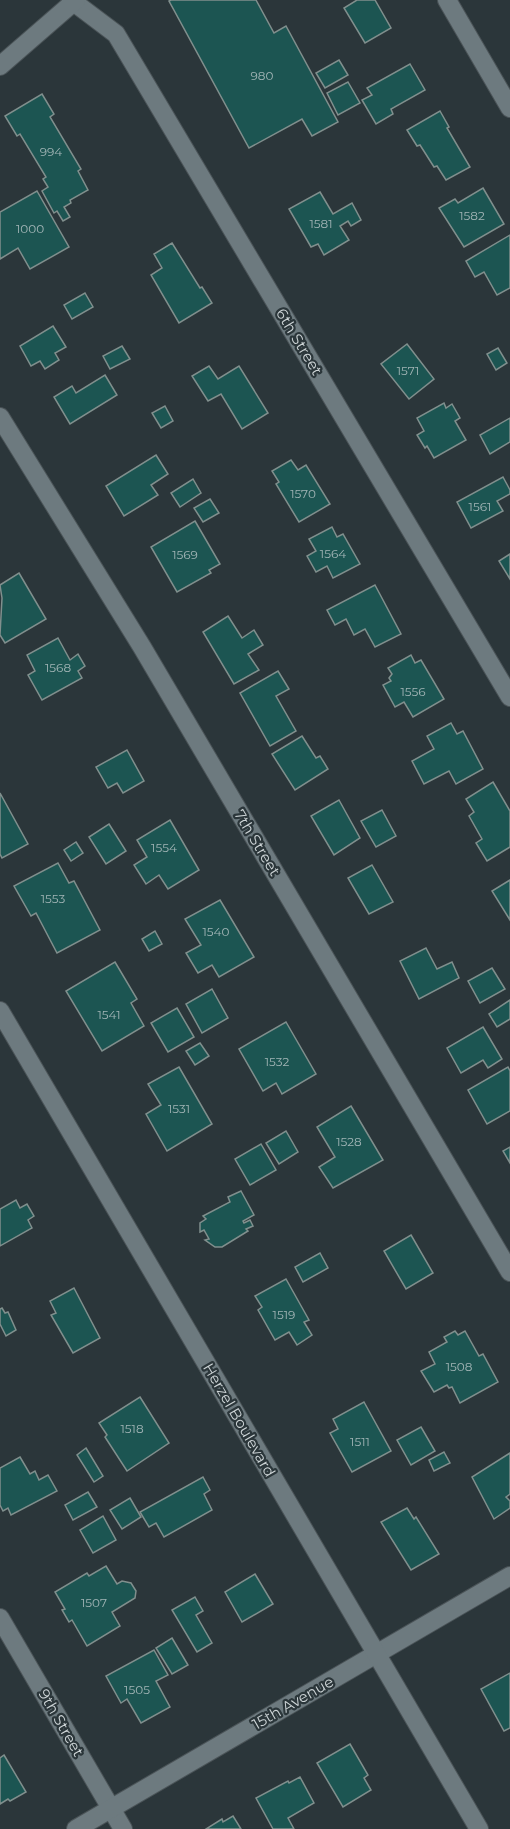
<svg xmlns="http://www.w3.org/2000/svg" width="510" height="1829" font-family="Montserrat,sans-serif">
	<rect width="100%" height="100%" fill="#2b363a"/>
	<g fill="#1c5552" stroke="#808f8d" stroke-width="1.5">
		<polygon points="171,0 256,0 274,33 286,26 338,122 312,136 302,119 249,148 169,1"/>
		<polygon points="357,0 375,0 391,28 365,43 344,8"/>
		<polygon points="339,60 348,75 325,88 316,73"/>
		<polygon points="410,64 425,90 391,109 393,114 376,124 362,100 372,95 367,88"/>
		<polygon points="348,82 360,103 338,115 327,93"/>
		<polygon points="42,94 54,114 50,117 81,169 78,171 88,190 70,200 71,203 64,207 70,217 63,221 57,211 54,213 42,191 48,187 43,179 46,177 20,134 17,136 5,116"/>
		<polygon points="440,111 449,127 447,128 470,167 446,180 437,166 434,167 420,145 417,146 407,130"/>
		<polygon points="483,188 504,224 464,247 439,208 455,199 458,203"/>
		<polygon points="37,191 69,247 30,269 18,248 0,259 0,212"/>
		<polygon points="320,192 333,214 352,203 361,220 351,226 348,221 340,226 349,240 324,255 318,244 311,247 289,209"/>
		<polygon points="510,235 510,288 497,295 484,272 475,277 466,261"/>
		<polygon points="172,243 200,288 202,287 212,303 179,323 151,275 162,268 154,254"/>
		<polygon points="85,293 93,307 72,319 64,305"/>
		<polygon points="53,326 66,347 55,353 59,360 45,369 40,361 31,366 20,346"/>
		<polygon points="407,344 434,379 409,399 381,364"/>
		<polygon points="122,346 130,359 110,369 103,356"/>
		<polygon points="498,348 507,363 496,370 487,354"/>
		<polygon points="209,366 218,379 239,366 268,413 242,429 221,394 208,401 192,376"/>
		<polygon points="105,375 117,395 70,424 54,397 72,386 76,393"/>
		<polygon points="444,403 446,408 452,404 460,418 455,421 466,440 434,458 427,446 425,448 417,435 424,431 417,418"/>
		<polygon points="165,406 173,421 161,428 152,413"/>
		<polygon points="510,418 510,442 490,454 480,435"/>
		<polygon points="156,455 168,474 151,485 158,495 124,516 106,486"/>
		<polygon points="291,460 298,470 306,465 330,504 299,522 276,484 279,482 272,471"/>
		<polygon points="503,477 510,490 510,494 497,501 503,511 471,528 457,502"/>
		<polygon points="193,479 201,493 180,507 171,493"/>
		<polygon points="210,499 219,513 203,522 194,508"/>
		<polygon points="195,521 220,564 209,570 211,573 177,592 151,547"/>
		<polygon points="332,527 337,537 343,534 360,564 333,578 327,566 316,572 307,556 316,551 309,539"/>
		<polygon points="510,554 510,579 499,561"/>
		<polygon points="19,573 46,619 5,643 0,635 2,598 0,585"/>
		<polygon points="375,585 401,634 375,647 365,629 354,635 346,619 335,625 327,610"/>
		<polygon points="228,616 242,638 254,630 263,645 248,654 259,670 234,684 203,632"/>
		<polygon points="58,638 70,660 78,654 85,666 78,671 82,678 42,700 28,675 35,671 27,655"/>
		<polygon points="411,655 415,663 421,660 444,699 413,717 404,702 395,707 383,685 391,681 389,678 392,674 388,668"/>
		<polygon points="278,671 289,689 276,696 296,731 270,746 240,693"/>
		<polygon points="451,723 457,734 463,731 483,769 456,784 449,771 424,784 412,761 434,749 427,736"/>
		<polygon points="302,736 316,758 320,756 328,769 295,790 272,754"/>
		<polygon points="127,750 144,781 123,793 117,783 108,788 96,767"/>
		<polygon points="493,782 510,811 510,847 487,861 476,843 482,839 469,816 474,812 466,799"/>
		<polygon points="0,793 28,844 2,858 0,854"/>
		<polygon points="339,800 360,838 334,855 311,816"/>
		<polygon points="382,810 396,836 376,847 361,821"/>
		<polygon points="170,820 199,870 168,889 159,875 146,884 134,865 147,857 137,840"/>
		<polygon points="109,824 126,851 106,864 89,837"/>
		<polygon points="76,842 83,853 71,861 64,850"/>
		<polygon points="58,863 69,883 74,881 100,930 57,953 36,913 31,916 14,886"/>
		<polygon points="372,865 393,902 369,914 348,878"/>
		<polygon points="510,880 510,920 492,891"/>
		<polygon points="220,900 254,957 219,977 212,965 198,973 186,953 201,945 185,919"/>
		<polygon points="155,931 162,944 149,951 142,939"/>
		<polygon points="426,948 437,969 452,962 459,978 419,999 400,961"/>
		<polygon points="115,962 137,999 131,1003 144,1026 102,1051 66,991"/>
		<polygon points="492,968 505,989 480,1003 468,981"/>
		<polygon points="212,989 228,1018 202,1033 186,1004"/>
		<polygon points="510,1000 510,1019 497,1027 489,1014"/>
		<polygon points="177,1008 194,1037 168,1052 151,1023"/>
		<polygon points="286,1022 316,1074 282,1094 276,1083 263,1091 239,1049"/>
		<polygon points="483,1027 502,1059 488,1068 483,1060 461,1073 447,1048"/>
		<polygon points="200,1043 209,1056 195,1065 186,1051"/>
		<polygon points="179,1067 212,1124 167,1151 146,1114 161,1105 148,1084"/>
		<polygon points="508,1067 510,1071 510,1111 487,1124 468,1090"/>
		<polygon points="351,1106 383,1160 333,1188 319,1167 335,1157 317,1127"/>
		<polygon points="286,1131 298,1152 279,1164 266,1143"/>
		<polygon points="261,1144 276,1170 250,1185 235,1159"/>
		<polygon points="510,1147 510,1163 503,1151"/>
		<polygon points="241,1191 254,1215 243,1221 244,1223 250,1220 253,1226 246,1229 248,1231 222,1247 215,1247 205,1240 209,1239 204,1230 200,1232 200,1223 206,1219 203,1216 230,1202 228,1197"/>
		<polygon points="16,1200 20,1208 27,1204 34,1216 28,1220 32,1228 0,1246 0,1209"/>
		<polygon points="411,1235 433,1273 406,1289 384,1251"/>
		<polygon points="320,1253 328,1268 303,1282 295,1267"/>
		<polygon points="286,1279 309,1320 304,1322 312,1335 297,1345 289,1332 275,1340 258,1310 262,1307 255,1296"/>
		<polygon points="74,1288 100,1338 73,1353 51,1315 56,1313 50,1301"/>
		<polygon points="2,1308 5,1313 8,1312 16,1330 6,1336 0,1324 0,1309"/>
		<polygon points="455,1331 458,1335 465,1331 479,1356 483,1354 498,1382 460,1403 452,1387 449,1388 447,1385 434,1392 421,1371 435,1364 429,1352 447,1342 444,1337"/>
		<polygon points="140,1397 169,1443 127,1471 105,1437 107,1435 99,1423"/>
		<polygon points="364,1402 391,1451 352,1472 330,1433 338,1429 333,1419"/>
		<polygon points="421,1427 435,1451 411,1465 397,1440"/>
		<polygon points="86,1448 103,1476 94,1482 77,1455"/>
		<polygon points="444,1452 450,1463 434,1471 429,1460"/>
		<polygon points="510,1453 510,1494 506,1497 510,1501 510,1508 494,1519 472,1477"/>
		<polygon points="20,1457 30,1474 35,1471 39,1480 48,1475 57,1491 11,1515 8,1508 3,1511 0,1505 0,1468"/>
		<polygon points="203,1477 210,1490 204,1494 212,1510 164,1537 156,1523 149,1527 140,1512"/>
		<polygon points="88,1492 97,1507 73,1520 65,1505"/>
		<polygon points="130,1498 141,1517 122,1529 110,1510"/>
		<polygon points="407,1508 414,1519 416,1517 439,1554 411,1570 381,1522"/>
		<polygon points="103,1516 116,1540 93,1553 80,1530"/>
		<polygon points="106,1566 117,1584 122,1581 131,1583 136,1591 135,1598 112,1612 120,1626 87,1646 72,1620 69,1622 62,1610 65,1609 55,1592 87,1573 89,1576"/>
		<polygon points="255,1574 273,1604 242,1622 225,1592"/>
		<polygon points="195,1597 203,1611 196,1615 212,1643 197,1652 172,1610"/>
		<polygon points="172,1638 188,1665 172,1674 156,1648"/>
		<polygon points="154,1650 168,1675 156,1681 170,1707 141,1723 127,1699 121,1703 106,1676"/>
		<polygon points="510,1673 510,1728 504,1731 481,1689"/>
		<polygon points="350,1744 368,1775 364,1778 371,1790 343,1807 317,1763"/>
		<polygon points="4,1755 26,1792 10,1801 8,1799 0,1804 0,1758"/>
		<polygon points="300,1777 314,1803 288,1818 294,1829 273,1829 256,1798 288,1781 289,1783"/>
		<polygon points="233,1816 241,1829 206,1829 222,1819 223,1822"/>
	</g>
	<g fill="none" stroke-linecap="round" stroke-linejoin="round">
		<g stroke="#4b5458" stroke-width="20">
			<g id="street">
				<polyline points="71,0 116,34 510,697"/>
				<polyline points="447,0 510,108"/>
				<polyline points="0,417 142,647 510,1272"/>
				<polyline points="0,1618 123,1829"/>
				<polyline points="76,1829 510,1576"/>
			</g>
		</g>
		<g stroke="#4b5458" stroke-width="20">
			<g id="secondary">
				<polyline points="0,66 76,0"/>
				<polyline points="0,1011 479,1829"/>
			</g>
		</g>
		<use href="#street" stroke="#6d7a7f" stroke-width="18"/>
		<use href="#secondary" stroke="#6d7a7f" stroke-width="18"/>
	</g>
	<g text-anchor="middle" stroke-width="4.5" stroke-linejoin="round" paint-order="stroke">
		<g font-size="12" fill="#a2b5b6">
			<text x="262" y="80">980</text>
			<text x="51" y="156">994</text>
			<text x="472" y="220">1582</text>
			<text x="321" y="228">1581</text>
			<text x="30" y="233">1000</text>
			<text x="408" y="375">1571</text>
			<text x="303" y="498">1570</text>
			<text x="480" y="511">1561</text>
			<text x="333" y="558">1564</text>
			<text x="185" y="559">1569</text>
			<text x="58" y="672">1568</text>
			<text x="413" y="696">1556</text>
			<text x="164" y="852">1554</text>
			<text x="53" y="903">1553</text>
			<text x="216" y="936">1540</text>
			<text x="109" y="1019">1541</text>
			<text x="277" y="1066">1532</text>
			<text x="179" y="1113">1531</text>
			<text x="349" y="1146">1528</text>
			<text x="284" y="1319">1519</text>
			<text x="459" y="1371">1508</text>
			<text x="132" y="1433">1518</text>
			<text x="360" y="1446">1511</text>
			<text x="94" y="1607">1507</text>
			<text x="137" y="1694">1505</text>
		</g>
		<g font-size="15" fill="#ced5d7" stroke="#2b363a">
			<text transform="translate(299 342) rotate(59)" y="5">6th Street</text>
			<text transform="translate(257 843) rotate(59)" y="5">7th Street</text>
			<text transform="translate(239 1420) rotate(60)" y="5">Herzel Boulevard</text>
			<text transform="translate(293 1703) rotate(-30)" y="5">15th Avenue</text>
			<text transform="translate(61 1723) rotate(60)" y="5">9th Street</text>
		</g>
	</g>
</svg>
